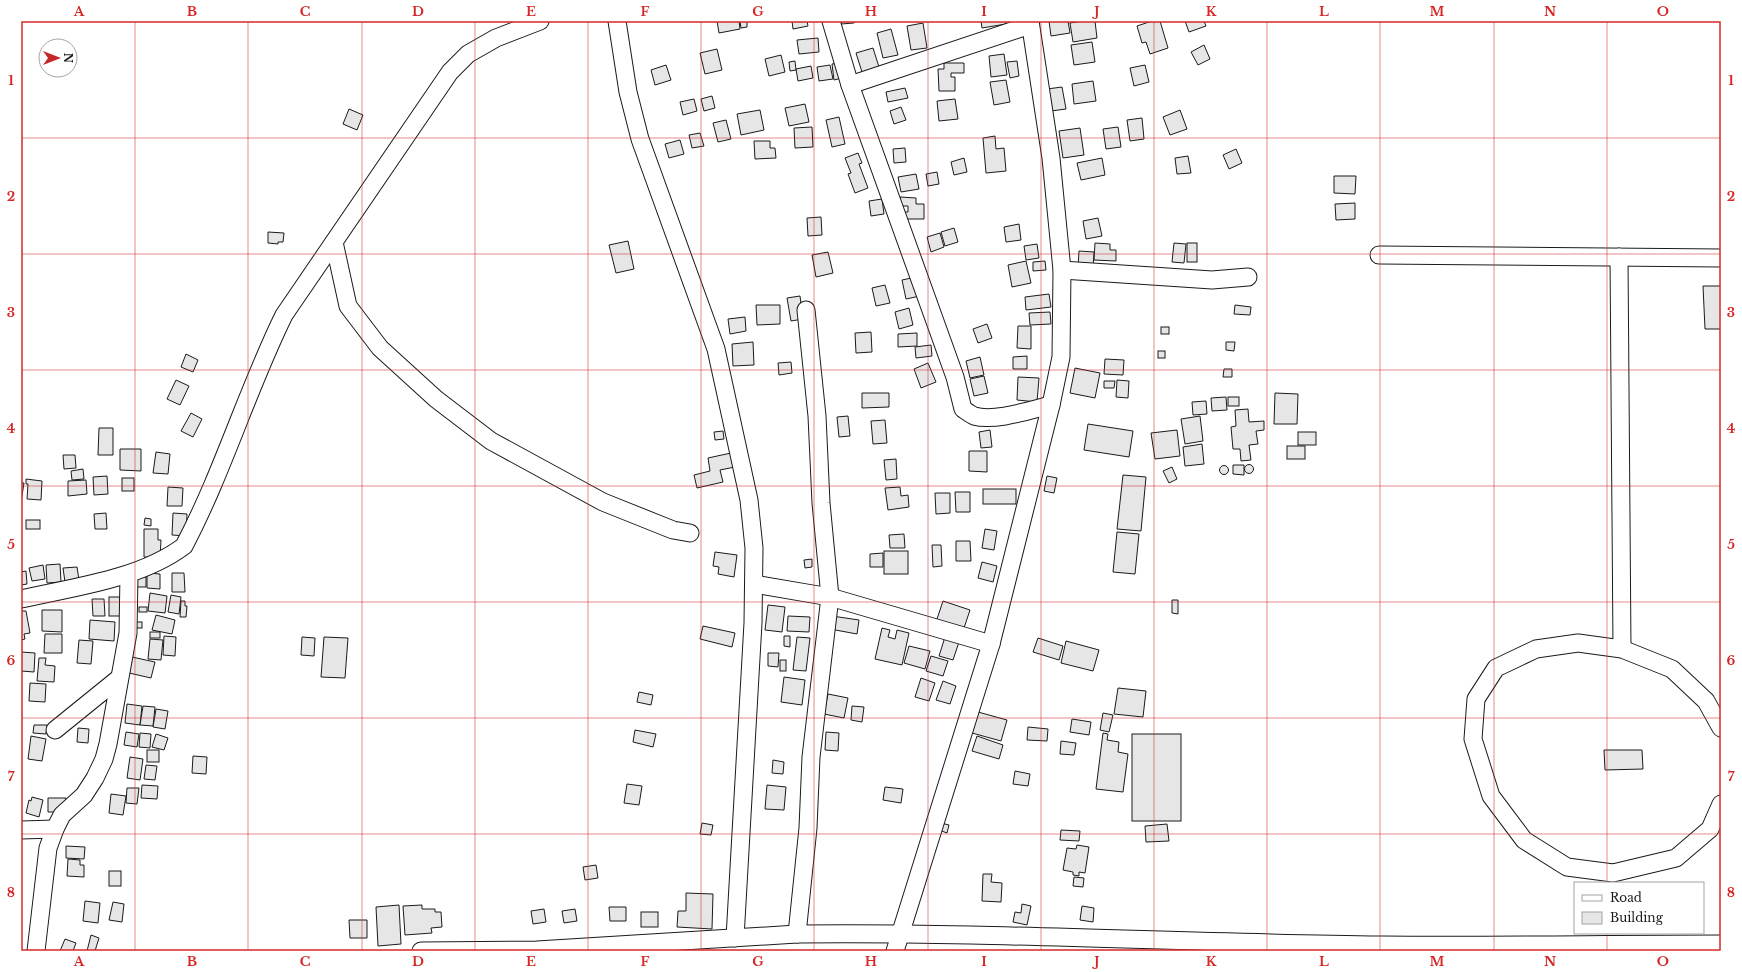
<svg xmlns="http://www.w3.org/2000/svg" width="1742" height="972" font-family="'Libre Baskerville',serif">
	<rect width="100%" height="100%" fill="#fff"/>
	<g fill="#e6e6e6" stroke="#1a1a1a">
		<polygon points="717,21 739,21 740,29 719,33"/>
		<polygon points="740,21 747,21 747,27 741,28"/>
		<polygon points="792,21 807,21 808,26 793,29"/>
		<polygon points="841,21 854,21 854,23 841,24"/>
		<polygon points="981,21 1006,21 1006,24 982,28"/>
		<polygon points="1049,21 1068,21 1070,33 1051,36"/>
		<polygon points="1083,21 1095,21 1097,38 1073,42 1070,23"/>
		<polygon points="1152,21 1160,21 1168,48 1150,54 1146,42 1142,43 1137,26"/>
		<polygon points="1185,21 1204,21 1206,26 1189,32"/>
		<polygon points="923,23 927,48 911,50 907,26"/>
		<polygon points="891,29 898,55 883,58 877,33"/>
		<polygon points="818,38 819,52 799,54 797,40"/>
		<polygon points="1092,42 1095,62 1074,65 1071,45"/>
		<polygon points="1204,45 1210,59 1198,65 1191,52"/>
		<polygon points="873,48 879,67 862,72 856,53"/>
		<polygon points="717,49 722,70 705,74 700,53"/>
		<polygon points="1004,54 1007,75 991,77 989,56"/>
		<polygon points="781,55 785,72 769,76 765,59"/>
		<polygon points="795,61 796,70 790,71 789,62"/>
		<polygon points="1017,61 1019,76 1010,78 1007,62"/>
		<polygon points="839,63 842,78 834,80 832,64"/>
		<polygon points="944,63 964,63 964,73 951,73 951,77 955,77 955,91 939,91 938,69 944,69"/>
		<polygon points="666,65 671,80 655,85 651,70"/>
		<polygon points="830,65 833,79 819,81 817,67"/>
		<polygon points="1145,65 1149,82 1134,86 1130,68"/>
		<polygon points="811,66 813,78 798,81 796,69"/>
		<polygon points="1006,80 1010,102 994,105 990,82"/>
		<polygon points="1093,81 1096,101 1074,104 1072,84"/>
		<polygon points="1062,87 1066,109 1051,111 1047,89"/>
		<polygon points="905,88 908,98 888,102 886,92"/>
		<polygon points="712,96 715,108 704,111 701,99"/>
		<polygon points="694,99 697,111 683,115 680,102"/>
		<polygon points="955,99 958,119 939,121 937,101"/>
		<polygon points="805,104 809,122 789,126 785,108"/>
		<polygon points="901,107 906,120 894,124 890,111"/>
		<polygon points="349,109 363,115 357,130 343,124"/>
		<polygon points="760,110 764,130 741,135 737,114"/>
		<polygon points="1180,110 1187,129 1170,135 1163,117"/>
		<polygon points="839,117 845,144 832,147 826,120"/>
		<polygon points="1142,118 1144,139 1130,141 1127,120"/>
		<polygon points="726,120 731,139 718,142 713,123"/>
		<polygon points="812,127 813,147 795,148 794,128"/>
		<polygon points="1118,127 1121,147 1106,149 1103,129"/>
		<polygon points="1080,128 1084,155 1063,158 1059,131"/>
		<polygon points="700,133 704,146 692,148 689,135"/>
		<polygon points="995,136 996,149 1004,148 1006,171 986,173 983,138"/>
		<polygon points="680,140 684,154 669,158 665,144"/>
		<polygon points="754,141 770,141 770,148 775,148 776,158 755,159"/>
		<polygon points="905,148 906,162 894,163 893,149"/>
		<polygon points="1236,149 1242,163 1229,169 1223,155"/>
		<polygon points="858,153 862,163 859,164 868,188 855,193 848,174 851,173 845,158"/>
		<polygon points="1188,156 1191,173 1177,174 1175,158"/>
		<polygon points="964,158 967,172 954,175 951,162"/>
		<polygon points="1102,158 1105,175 1081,180 1077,163"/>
		<polygon points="937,172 939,184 928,186 926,174"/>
		<polygon points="916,174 919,189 901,192 898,177"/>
		<polygon points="1334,176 1356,176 1355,194 1334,193"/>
		<polygon points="900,197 916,198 916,204 924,204 924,219 900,219 900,212 908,212 908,206 900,206"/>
		<polygon points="882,199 884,214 871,216 869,201"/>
		<polygon points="1355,203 1355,219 1336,220 1335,204"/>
		<polygon points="821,217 822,235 808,236 807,218"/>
		<polygon points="1098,218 1102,236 1086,239 1083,221"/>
		<polygon points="1019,224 1021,240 1006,242 1004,227"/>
		<polygon points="954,228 958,242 945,246 941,232"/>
		<polygon points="268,232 284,233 283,242 278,242 278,244 268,243"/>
		<polygon points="940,233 944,247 931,252 927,237"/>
		<polygon points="628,241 634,269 616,273 609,245"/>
		<polygon points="1095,243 1110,244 1110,250 1116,250 1116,261 1094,260"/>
		<polygon points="1174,243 1186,244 1184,263 1172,262"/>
		<rect x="1187" y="243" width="10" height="19"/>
		<polygon points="1037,244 1039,258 1026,260 1024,246"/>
		<polygon points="1079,251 1094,252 1093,268 1078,267"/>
		<polygon points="828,252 833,273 816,277 812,255"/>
		<polygon points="1026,261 1031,283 1012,287 1008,265"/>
		<polygon points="1045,261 1046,270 1033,271 1033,262"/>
		<polygon points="916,277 920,296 906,299 902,280"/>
		<polygon points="885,285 890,303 876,306 872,288"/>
		<polygon points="1703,286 1721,286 1721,329 1705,329"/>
		<polygon points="1049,294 1051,307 1026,310 1025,297"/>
		<polygon points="800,296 803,319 791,321 787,298"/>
		<polygon points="756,305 780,305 780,324 757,325"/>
		<polygon points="1235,305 1251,307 1250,315 1234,314"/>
		<polygon points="909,308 913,325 899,329 895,312"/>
		<polygon points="1050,312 1051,324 1030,325 1029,313"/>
		<polygon points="745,317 746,331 730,334 728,319"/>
		<polygon points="987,324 992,338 978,343 973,329"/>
		<polygon points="1018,326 1031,326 1031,349 1017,348"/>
		<rect x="1161" y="327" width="8" height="7"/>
		<polygon points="871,332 872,352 856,353 855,333"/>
		<polygon points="917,333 917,346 898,347 898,334"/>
		<polygon points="753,342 754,365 733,366 732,344"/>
		<polygon points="1226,342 1235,342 1234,351 1226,350"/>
		<polygon points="931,345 932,356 916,358 915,347"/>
		<rect x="1158" y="351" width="7" height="7"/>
		<polygon points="186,354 198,360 193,372 181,367"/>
		<polygon points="1027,356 1027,369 1013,369 1013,357"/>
		<polygon points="980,357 984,375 970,378 966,361"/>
		<polygon points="1105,359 1124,360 1123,375 1104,374"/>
		<polygon points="791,362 792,373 779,375 778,363"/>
		<polygon points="928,363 936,382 921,388 914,369"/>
		<polygon points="1075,368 1100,373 1095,398 1070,393"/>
		<polygon points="1224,369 1232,369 1232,377 1223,377"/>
		<polygon points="984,376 988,393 974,396 970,379"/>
		<polygon points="1018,377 1039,378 1037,402 1017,400"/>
		<polygon points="176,380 189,386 180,405 167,399"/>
		<polygon points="1117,380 1129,381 1128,398 1116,397"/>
		<polygon points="1104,381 1115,381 1114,388 1104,388"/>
		<polygon points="862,393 889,393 889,407 862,408"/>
		<polygon points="1275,393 1298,394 1297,424 1274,424"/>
		<polygon points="1226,397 1227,410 1212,411 1211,398"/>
		<rect x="1228" y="397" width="11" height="9"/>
		<polygon points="1206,401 1207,414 1193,415 1192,402"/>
		<polygon points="1248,409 1249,422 1264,421 1264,430 1256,431 1258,444 1249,445 1251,460 1241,461 1240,449 1233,449 1231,427 1236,426 1235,410"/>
		<polygon points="191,413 202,419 193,437 181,431"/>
		<polygon points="848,416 850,436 839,437 837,417"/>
		<polygon points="1200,416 1203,441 1185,444 1181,419"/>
		<polygon points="885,420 887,443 873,444 871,421"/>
		<polygon points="1088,424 1133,431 1129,457 1084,450"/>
		<polygon points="99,428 113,428 113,455 98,455"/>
		<polygon points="990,430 992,447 981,448 979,432"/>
		<polygon points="1177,430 1180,456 1155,459 1151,433"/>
		<polygon points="723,431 724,439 715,440 714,432"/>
		<rect x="1298" y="432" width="18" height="13"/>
		<polygon points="1202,444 1204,464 1185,466 1183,447"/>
		<rect x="1287" y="446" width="18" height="13"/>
		<polygon points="120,449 141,449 141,471 120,470"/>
		<polygon points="969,451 987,451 987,472 969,471"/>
		<polygon points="156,452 170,454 168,474 153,473"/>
		<polygon points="731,453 735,467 720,470 723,482 697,488 694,475 710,471 708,458"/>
		<polygon points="63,455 75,455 76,468 64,469"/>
		<polygon points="896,459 897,479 886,480 884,460"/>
		<circle cx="1249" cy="469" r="4.5"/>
		<polygon points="1233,465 1244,465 1244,475 1233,474"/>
		<circle cx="1224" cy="470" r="4.5"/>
		<polygon points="1172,467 1177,479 1169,483 1163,471"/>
		<polygon points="83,469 84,479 72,480 71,471"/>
		<polygon points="1123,475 1146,477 1141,531 1117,529"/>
		<polygon points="107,476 108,494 94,495 93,477"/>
		<polygon points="1047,476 1057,478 1054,493 1044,491"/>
		<rect x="122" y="478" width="12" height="13"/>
		<polygon points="26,479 42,481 41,500 27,499 28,484 26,484"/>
		<polygon points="86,480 87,494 68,496 68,481"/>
		<polygon points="21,483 24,483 21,502"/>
		<polygon points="168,487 183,488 182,506 167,506"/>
		<polygon points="900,487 901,496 908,495 909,507 888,510 885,488"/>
		<rect x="983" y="489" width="33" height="15"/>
		<polygon points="955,492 970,492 970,512 956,512"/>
		<polygon points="935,493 950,493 950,513 936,514"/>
		<polygon points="106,513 107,529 95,529 94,514"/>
		<polygon points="173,513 187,514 186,536 172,535"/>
		<polygon points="145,518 151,519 151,526 144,525"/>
		<rect x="26" y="520" width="14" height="9"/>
		<polygon points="144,529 158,529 158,540 161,540 160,558 144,557"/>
		<polygon points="985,529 997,531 994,550 982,548"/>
		<polygon points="1117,532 1139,534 1135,574 1113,572"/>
		<polygon points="904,534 905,548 890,548 889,535"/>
		<polygon points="956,541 970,541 971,561 956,561"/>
		<polygon points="932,545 941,545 942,566 933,567"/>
		<rect x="884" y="551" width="24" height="23"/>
		<polygon points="715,552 737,555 734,577 718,574 719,567 713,566"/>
		<polygon points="883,553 883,567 870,567 870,554"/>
		<polygon points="812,559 812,567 805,568 804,560"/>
		<polygon points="982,562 997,566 993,582 978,578"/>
		<polygon points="60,564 61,582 47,583 46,565"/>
		<polygon points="43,565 45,579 32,581 29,568"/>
		<polygon points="77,567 79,580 65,582 63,568"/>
		<polygon points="26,571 27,584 21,585 21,572"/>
		<polygon points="147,573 160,574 160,589 147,588"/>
		<polygon points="172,573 184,573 185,592 172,592"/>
		<polygon points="134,576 146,577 146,587 133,587"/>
		<polygon points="150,593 167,596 165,613 148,611"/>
		<polygon points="171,595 181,597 179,614 168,612"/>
		<rect x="109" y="597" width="11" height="19"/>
		<polygon points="92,599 104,599 105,616 93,616"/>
		<polygon points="1172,600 1178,600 1178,614 1172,613"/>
		<polygon points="181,601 185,601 185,606 187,606 186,617 180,617"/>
		<polygon points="943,601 970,610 963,631 936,622"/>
		<polygon points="768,605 785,607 782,632 765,630"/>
		<rect x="139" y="607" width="8" height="5"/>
		<polygon points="42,610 62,610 62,632 42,631"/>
		<polygon points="21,611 26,611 30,633 24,634 25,639 21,640"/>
		<polygon points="156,615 175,620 172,634 152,630"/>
		<polygon points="788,616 810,617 809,632 787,631"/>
		<polygon points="832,616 859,620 857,634 830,629"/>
		<polygon points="90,620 115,622 114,641 89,639"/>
		<rect x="135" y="622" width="7" height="6"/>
		<polygon points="703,626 735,633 732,647 700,639"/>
		<polygon points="882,628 890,630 888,637 895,639 897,630 909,633 902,665 875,659"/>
		<rect x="150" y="632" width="10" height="6"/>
		<polygon points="45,634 62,634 62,653 44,653"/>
		<polygon points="164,636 176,637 175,656 163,655"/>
		<polygon points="784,636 790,636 790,647 784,646"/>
		<polygon points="302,637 315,638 314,656 301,655"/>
		<polygon points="324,637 348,638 345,678 321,677"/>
		<polygon points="797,637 810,638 806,671 793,670"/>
		<polygon points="945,637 959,642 953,660 939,656"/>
		<polygon points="1038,638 1063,646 1059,660 1033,652"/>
		<polygon points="150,639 163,640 161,660 148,659"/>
		<polygon points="79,640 93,641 91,664 77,663"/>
		<polygon points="1066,641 1099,650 1093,671 1061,663"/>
		<polygon points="909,646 930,651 925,669 904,663"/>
		<polygon points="21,652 35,653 34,672 21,671"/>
		<polygon points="768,653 779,653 778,667 768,666"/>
		<polygon points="931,656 948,661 943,676 926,671"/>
		<polygon points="132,657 155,662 151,678 129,673"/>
		<polygon points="39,658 46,658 45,665 55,666 54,682 37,681"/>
		<rect x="780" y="660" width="6" height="11"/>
		<polygon points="784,677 805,680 802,705 781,702"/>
		<polygon points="921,678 935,683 929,701 915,697"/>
		<polygon points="943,681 956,686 950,704 936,700"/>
		<polygon points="30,683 46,684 45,702 29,701"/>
		<polygon points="1118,688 1146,691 1143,717 1114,714"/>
		<polygon points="639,692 653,695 651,705 637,702"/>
		<polygon points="828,694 848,698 844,718 824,714"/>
		<polygon points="127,704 142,706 140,725 125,723"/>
		<polygon points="143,706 155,707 153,726 140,725"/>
		<polygon points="852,706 864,707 862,722 851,720"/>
		<polygon points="156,709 168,711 165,729 153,727"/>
		<polygon points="978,712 1007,720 1001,741 972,733"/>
		<polygon points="1103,713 1113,715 1109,732 1100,730"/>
		<polygon points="1072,719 1091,722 1089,735 1070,732"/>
		<polygon points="34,725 47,725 46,734 33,733"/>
		<polygon points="1028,727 1048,729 1047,741 1027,740"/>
		<polygon points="78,728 89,729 88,743 77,742"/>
		<polygon points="635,730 656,734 653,747 633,742"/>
		<polygon points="126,732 139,734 137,747 124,745"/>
		<polygon points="826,732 839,733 838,751 825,750"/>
		<polygon points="140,733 151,734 150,748 139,747"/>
		<polygon points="1103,733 1108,734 1107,740 1119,742 1118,752 1128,754 1123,792 1096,789"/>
		<polygon points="156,734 168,738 164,750 152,747"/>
		<rect x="1132" y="734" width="49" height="87"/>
		<polygon points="31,736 46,739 42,761 28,759"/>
		<polygon points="977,736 1003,745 999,759 972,751"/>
		<polygon points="1061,741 1076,743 1074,755 1060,754"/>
		<rect x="147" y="750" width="12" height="12"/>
		<polygon points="1604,750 1642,750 1643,769 1605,770"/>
		<polygon points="193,756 207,757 206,774 192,773"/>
		<polygon points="130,757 143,759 140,780 127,778"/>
		<polygon points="773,760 784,762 783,774 772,773"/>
		<polygon points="146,765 157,766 155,780 144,779"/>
		<polygon points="1015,771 1030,774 1028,786 1013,784"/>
		<polygon points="627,784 642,786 639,805 624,803"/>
		<polygon points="142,785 158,786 157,799 141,798"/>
		<polygon points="767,785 786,787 784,810 765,809"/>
		<polygon points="885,787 903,789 901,803 883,800"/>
		<polygon points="127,788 139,788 137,804 126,803"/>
		<polygon points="111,794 126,796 123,815 109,813"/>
		<polygon points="32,797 43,800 39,817 26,813 29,800 31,801"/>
		<polygon points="48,798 66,798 66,806 63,812 48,812"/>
		<polygon points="702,823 713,825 711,835 700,834"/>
		<polygon points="941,823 949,825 947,833 939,830"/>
		<polygon points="1167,824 1169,841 1146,842 1145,826"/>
		<polygon points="1061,830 1080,831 1079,841 1060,840"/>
		<polygon points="1077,845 1089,847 1085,873 1079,872 1079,876 1073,875 1073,872 1063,870 1067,848 1076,849"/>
		<polygon points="66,846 85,847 84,859 66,858"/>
		<polygon points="68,859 80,860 80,865 84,865 84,877 67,876"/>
		<polygon points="596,865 598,878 585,880 583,867"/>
		<rect x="109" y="871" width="12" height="15"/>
		<polygon points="983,874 992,874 991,882 1002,883 1001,902 982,901"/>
		<polygon points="1074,877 1084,878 1083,887 1073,886"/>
		<polygon points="686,893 713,894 712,929 677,927 678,911 686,911"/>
		<polygon points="85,901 100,903 98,923 83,921"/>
		<polygon points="113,902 124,904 122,922 109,920"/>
		<polygon points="1022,904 1031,906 1027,925 1013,922 1015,912 1021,913"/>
		<polygon points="399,905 401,944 378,946 376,907"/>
		<polygon points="422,905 422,909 435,909 435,912 441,912 442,927 431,928 432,933 405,935 403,906"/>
		<polygon points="1082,906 1094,908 1093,922 1080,920"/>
		<polygon points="609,907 626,907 626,921 610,921"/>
		<polygon points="544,909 546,922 533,924 531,911"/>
		<polygon points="575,909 577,921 564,923 562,911"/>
		<rect x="641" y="912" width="17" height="15"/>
		<polygon points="349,920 367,920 367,938 350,938"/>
		<polygon points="91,935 99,938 95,951 87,951"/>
		<polygon points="65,939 76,943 73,951 60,951"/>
	</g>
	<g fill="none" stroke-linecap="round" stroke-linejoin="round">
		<g stroke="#1a1a1a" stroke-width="19">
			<g id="minor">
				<polyline points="617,21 628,92 640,139 716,349 749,500 754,548 753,623 735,938"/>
				<path d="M831,21L850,85L955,377L963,409C966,411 970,414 974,416C995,422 1030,410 1051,405"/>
				<polyline points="850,85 1030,25"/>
				<polyline points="334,242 348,306 380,348 436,399 491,441 603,502 673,530 690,533"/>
				<polyline points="1379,255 1721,258"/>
				<polyline points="1619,257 1622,649"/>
				<polyline points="1062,270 1212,280 1248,277"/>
				<path d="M806,310L817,416L821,503L830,597L811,757L808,828L797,934C992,932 1187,943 1382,945C1495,946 1608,944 1721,944"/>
				<polyline points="754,584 830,597 991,644"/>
				<path d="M21,599C74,587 140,579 184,546C223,472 247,390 284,315L450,72L468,54L496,38L540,21"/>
				<polyline points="1721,728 1706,701 1672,669 1622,649 1578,643 1536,649 1496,668 1476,699 1473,739 1491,796 1524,840 1567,867 1613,873 1676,858 1710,829 1721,804"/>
				<polyline points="55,730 118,679"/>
				<polyline points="21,830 55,829"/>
				<polyline points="36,951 48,848 55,829 62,815 84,795 95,778 104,759 108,744 128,633 129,574"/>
				<polyline points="421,951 537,950 797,934"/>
				<polyline points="895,951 991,644 1051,405 1061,357 1062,270 1051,158 1030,21"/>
			</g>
		</g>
		<use href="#minor" stroke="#fff" stroke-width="17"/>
	</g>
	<path fill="none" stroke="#d62828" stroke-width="1" stroke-opacity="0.55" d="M135,21V951M248,21V951M362,21V951M475,21V951M588,21V951M701,21V951M814,21V951M928,21V951M1041,21V951M1154,21V951M1267,21V951M1380,21V951M1494,21V951M1607,21V883M21,138H1721M21,254H1721M21,370H1721M21,486H1721M21,602H1721M21,718H1721M21,834H1721M1607,933V951"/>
	<rect width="1742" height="972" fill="none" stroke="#ffffff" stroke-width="44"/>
	<rect x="1574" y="882" width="130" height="52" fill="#ffffff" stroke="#a3a3a3"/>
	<rect x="1582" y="895" width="20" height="6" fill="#ffffff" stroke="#a3a3a3"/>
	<text x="1610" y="902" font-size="12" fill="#1a1a1a">Road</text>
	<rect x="1582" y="912" width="20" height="12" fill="#e6e6e6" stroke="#a3a3a3"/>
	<text x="1610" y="922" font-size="12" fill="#1a1a1a">Building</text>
	<g transform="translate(58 58) rotate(90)"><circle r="19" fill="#ffffff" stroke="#a3a3a3"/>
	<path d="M0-3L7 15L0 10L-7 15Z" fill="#c62828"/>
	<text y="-6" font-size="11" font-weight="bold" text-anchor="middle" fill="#1a1a1a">N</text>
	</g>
	<rect x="22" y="22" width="1698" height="928" fill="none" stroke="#d62828" stroke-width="1.5"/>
	<g font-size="13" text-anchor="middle" font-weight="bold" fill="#d62828">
		<text x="79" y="16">A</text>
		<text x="192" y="16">B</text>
		<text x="305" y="16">C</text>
		<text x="418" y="16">D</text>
		<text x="531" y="16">E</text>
		<text x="645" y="16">F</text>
		<text x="758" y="16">G</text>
		<text x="871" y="16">H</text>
		<text x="984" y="16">I</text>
		<text x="1097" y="16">J</text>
		<text x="1211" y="16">K</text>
		<text x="1324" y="16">L</text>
		<text x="1437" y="16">M</text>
		<text x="1550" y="16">N</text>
		<text x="1663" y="16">O</text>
		<text x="11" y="85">1</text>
		<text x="1731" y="85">1</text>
		<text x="11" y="201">2</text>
		<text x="1731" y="201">2</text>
		<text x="11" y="317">3</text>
		<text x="1731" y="317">3</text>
		<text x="11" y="433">4</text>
		<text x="1731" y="433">4</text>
		<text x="11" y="549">5</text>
		<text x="1731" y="549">5</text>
		<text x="11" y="665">6</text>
		<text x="1731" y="665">6</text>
		<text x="11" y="781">7</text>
		<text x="1731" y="781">7</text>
		<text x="11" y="897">8</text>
		<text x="1731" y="897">8</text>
		<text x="79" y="966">A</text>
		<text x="192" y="966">B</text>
		<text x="305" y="966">C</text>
		<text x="418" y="966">D</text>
		<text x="531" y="966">E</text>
		<text x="645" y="966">F</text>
		<text x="758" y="966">G</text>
		<text x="871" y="966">H</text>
		<text x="984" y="966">I</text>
		<text x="1097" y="966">J</text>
		<text x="1211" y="966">K</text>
		<text x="1324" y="966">L</text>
		<text x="1437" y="966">M</text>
		<text x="1550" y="966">N</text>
		<text x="1663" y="966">O</text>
	</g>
</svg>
